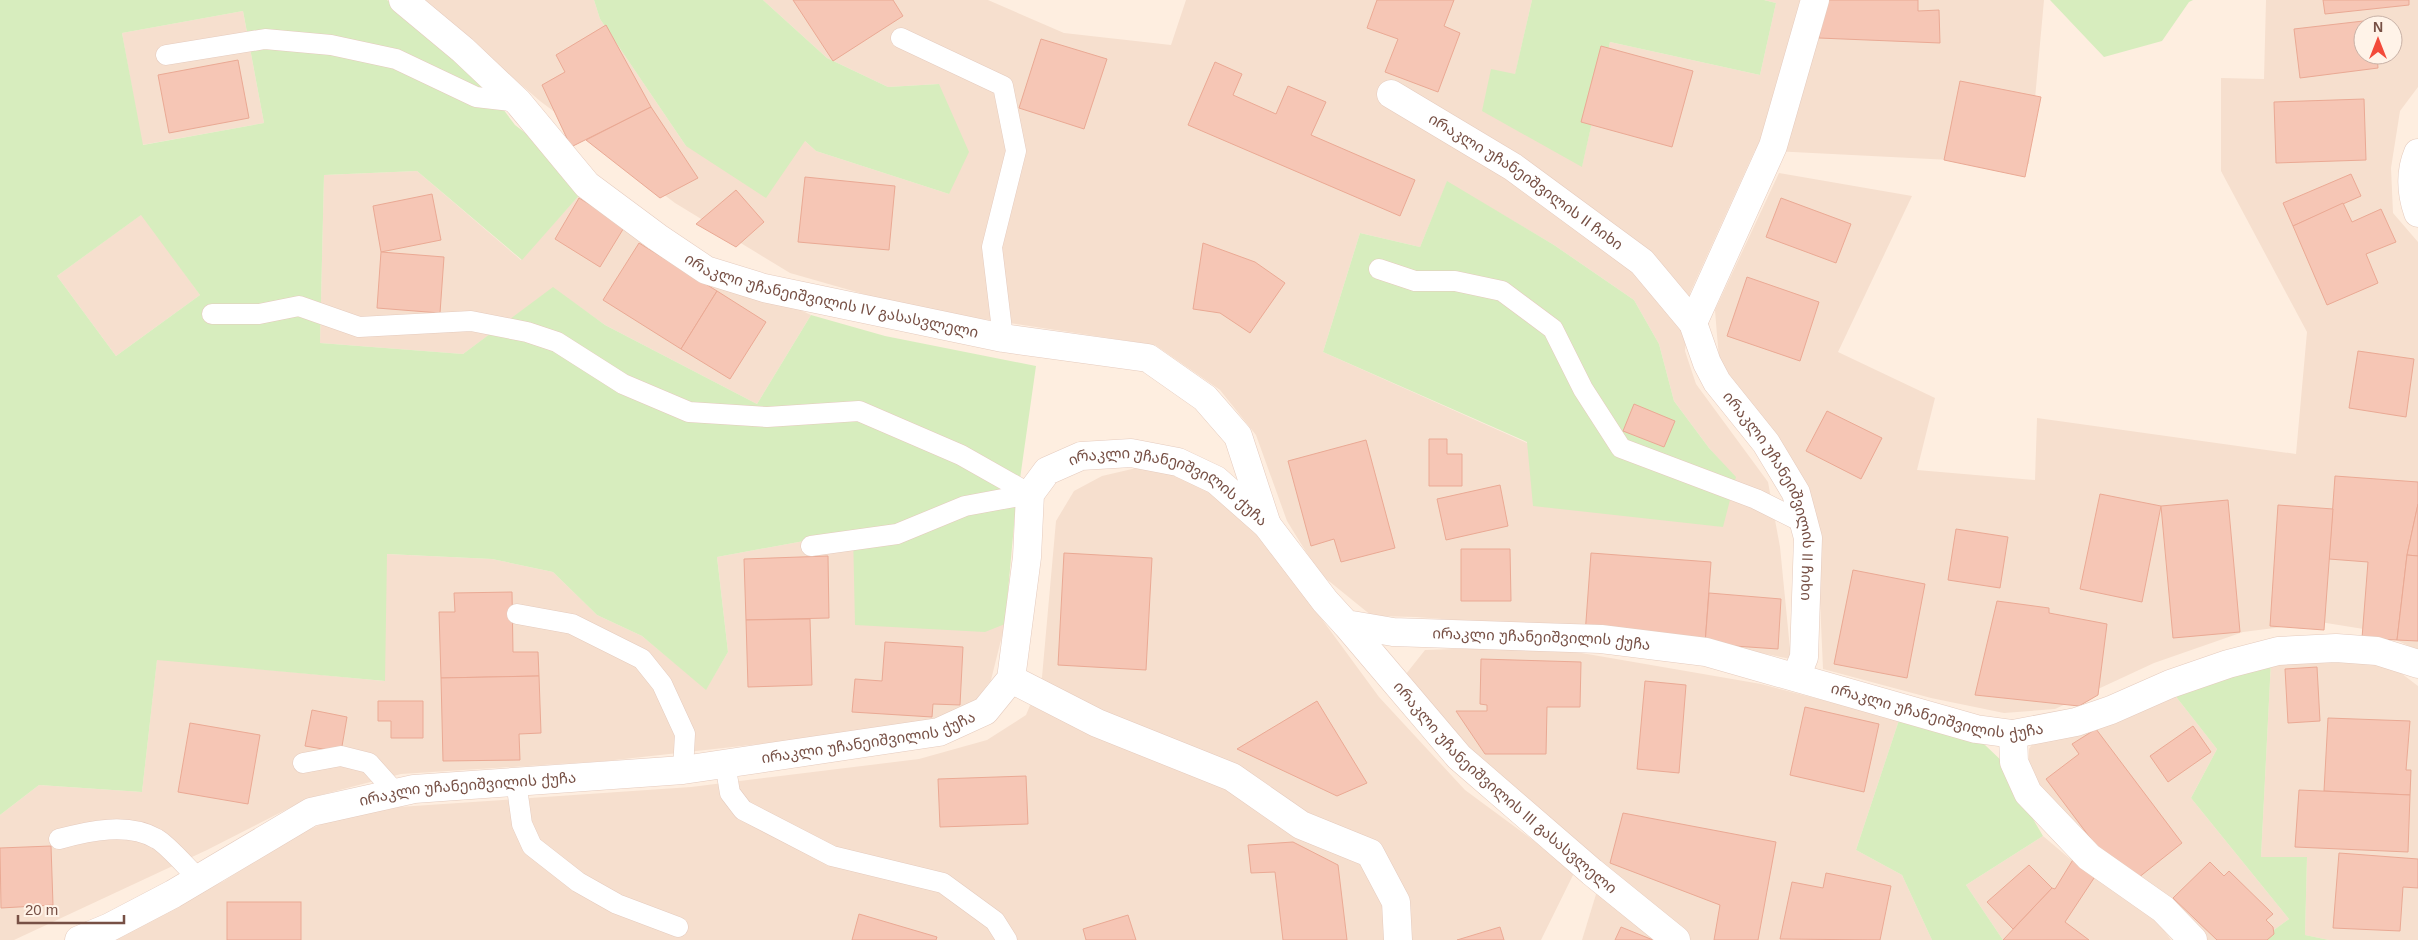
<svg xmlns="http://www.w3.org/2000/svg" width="2418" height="940" font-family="Helvetica,'Noto Sans Georgian',sans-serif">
	<rect width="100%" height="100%" fill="#feeee0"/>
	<g fill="#f6dfce" fill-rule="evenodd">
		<path d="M422,0H594L600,19L686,146L805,141L816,151L949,194L939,84L888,87L827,58L763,0H988L1064,33L1171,45L1186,0H1532L1515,75L1582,166L1610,42L1760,75L1776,3L1764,0H2044L2029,164L1755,150L1690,293L1685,351L1696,384L1768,482L1780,547L1791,659L1685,638L1416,617L1372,616L1319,573L1287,521L1256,435L1220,390L1155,345L916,309L790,273L675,203L540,101ZM1447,182L1554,245L1634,300L1659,344L1674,401L1709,448L1735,477L1527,443L1323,352L1360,233L1420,247Z"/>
		<path d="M2266,0H2418V87L2400,111L2391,168L2393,213L2418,242V650L2376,631L2320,622L2243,632L2154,663L2055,709L2004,713L1931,698L1823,669L1817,532L1720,368L1717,335L1715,310L1779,173L1912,196L1838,352L1935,398L1917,470L2035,480L2037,418L2296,454L2307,332L2221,171V78L2264,79ZM2363,25H2393V55H2363Z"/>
		<polygon points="243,11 264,123 142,145 122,33"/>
		<polygon points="417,171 521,260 590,183 696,261 811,315 757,404 605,325 553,288 463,354 320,343 324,175"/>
		<polygon points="142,214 200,295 116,356 57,276"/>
		<polygon points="1145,466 1184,474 1236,509 1299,588 1379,697 1465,790 1575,871 1541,940 103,940 224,881 296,835 327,822 399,807 691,787 919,759 987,740 1026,715 1042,677 1056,521 1074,491 1102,476"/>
		<polygon points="853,532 1005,624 991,680 975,701 939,722 878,731 606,761 401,774 309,798 207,850 14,940 0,940 0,815 39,785 142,792 157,659 384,681 386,554 492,559 553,572 597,615 642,636 706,689 728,652 717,557"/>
		<polygon points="1541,646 1761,684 1899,720 1856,850 1902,875 1932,940 1691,940 1585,856 1469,751 1406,674 1425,650"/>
		<polygon points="2271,661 2351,661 2393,667 2418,686 2418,940 2329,940 2305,935 2307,857 2261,857"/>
		<polygon points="2170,689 2217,749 2191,798 2289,919 2260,940 2196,940 2097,851 2029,774 2029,749 2037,737"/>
		<polygon points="2043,836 2069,858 2123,892 2158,922 2171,940 2003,940 1966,885"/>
		<polygon points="1597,891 1657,940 1582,940"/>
	</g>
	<g fill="#d7edbe" fill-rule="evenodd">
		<path d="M0,0H387L470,65L515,125L590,183L522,260L417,171L324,175L320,343L463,354L553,287L605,325L757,404L811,315L885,336L1036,366L1015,514L1005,624L985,632L855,625L853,532L717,557L728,652L706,690L642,636L597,615L553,572L492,559L387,554L385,681L157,660L142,792L39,785L0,815ZM243,11L264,123L143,145L122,33ZM141,215L200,295L116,356L57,276Z"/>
		<polygon points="594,0 763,0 827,58 888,87 939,84 969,152 949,194 816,151 805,141 766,198 686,146 600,19"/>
		<polygon points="1532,0 1764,0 1776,3 1760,75 1610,42 1582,167 1482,111 1491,69 1515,74"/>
		<polygon points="2050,0 2193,0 2189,2 2162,41 2104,57"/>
		<polygon points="1447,181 1554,245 1634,300 1659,344 1674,401 1709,448 1736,477 1723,527 1533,506 1527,442 1323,352 1360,233 1420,247"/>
		<polygon points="2271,661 2261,857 2307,857 2305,935 2329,940 2260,940 2289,919 2191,798 2217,749 2170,689"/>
		<polygon points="1899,720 1962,731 1985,745 2005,764 2022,800 2043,836 1966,885 2003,940 1932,940 1902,875 1856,850"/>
	</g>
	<g fill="#f6c6b5" stroke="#eaa994">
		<polygon points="793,0 893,0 903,16 833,61"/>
		<polygon points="1377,0 1454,0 1444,26 1460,33 1438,92 1385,72 1398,39 1367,28"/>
		<polygon points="1827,0 1918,0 1918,11 1939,10 1940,43 1819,38"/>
		<polygon points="2323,0 2409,0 2409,5 2325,14"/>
		<polygon points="2372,20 2373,25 2363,25 2363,55 2377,55 2378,68 2300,78 2294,29"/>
		<polygon points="606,25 651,107 571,147 542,85 565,72 556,55"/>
		<polygon points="1041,39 1107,59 1084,129 1019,108"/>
		<polygon points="1601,46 1693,71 1672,147 1581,122"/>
		<polygon points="238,60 249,118 169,133 158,75"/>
		<polygon points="1215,62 1242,74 1233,95 1276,114 1288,86 1326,102 1311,135 1415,180 1400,216 1188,125"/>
		<polygon points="1960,81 2041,97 2025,177 1944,160"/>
		<polygon points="2364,99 2366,160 2276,163 2274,102"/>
		<polygon points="651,107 698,178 660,198 586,140"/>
		<polygon points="2351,174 2361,196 2293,226 2283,203"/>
		<polygon points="805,177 895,186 889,250 798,242"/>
		<polygon points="736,190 764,222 736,247 696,224"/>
		<polygon points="432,194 441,240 381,252 373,206"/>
		<polygon points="579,198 625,226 600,267 555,239"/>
		<polygon points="1781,198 1851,224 1836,263 1766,237"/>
		<polygon points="2343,203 2352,222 2381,209 2396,242 2366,254 2378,283 2327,305 2293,226"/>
		<polygon points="639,243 717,291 681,349 603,300"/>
		<polygon points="1203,243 1255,262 1285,283 1250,333 1220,313 1193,309"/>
		<polygon points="381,252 444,257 440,313 377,308"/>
		<polygon points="1747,277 1819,302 1800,361 1727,336"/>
		<polygon points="717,291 766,322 730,379 681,349"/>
		<polygon points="2358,351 2414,359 2406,417 2349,408"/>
		<polygon points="1634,404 1675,421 1664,447 1623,431"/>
		<polygon points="1827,411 1882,438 1861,479 1806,451"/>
		<polygon points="1429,439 1447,439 1447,454 1462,454 1462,486 1429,486"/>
		<polygon points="1366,440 1395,548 1341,562 1334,539 1311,546 1288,461"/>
		<polygon points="2335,476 2418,482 2418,504 2407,555 2397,640 2362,638 2368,562 2329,559"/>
		<polygon points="1500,485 1508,526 1446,540 1437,499"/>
		<polygon points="2100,494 2161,506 2142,602 2080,589"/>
		<polygon points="2228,500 2240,632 2173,638 2161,506"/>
		<polygon points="2418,504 2418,556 2407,555"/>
		<polygon points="2278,505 2333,509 2324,630 2270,626"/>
		<polygon points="1956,529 2008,537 2000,588 1948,580"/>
		<polygon points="1461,549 1510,549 1511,601 1461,601"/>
		<polygon points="1064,553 1152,558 1146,670 1058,665"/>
		<polygon points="1591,553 1711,562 1705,644 1585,635"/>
		<polygon points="2407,555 2418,556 2418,641 2397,640"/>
		<polygon points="828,556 829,618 746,620 744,559"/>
		<polygon points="1853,570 1925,584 1907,678 1834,664"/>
		<polygon points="512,592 513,652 538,652 539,676 441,678 439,612 455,612 454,593"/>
		<polygon points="1709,593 1781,599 1778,649 1705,644"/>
		<polygon points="1997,601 2049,608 2049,613 2107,624 2098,695 2079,706 1975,695"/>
		<polygon points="810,619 812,685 748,687 746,620"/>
		<polygon points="885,642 963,647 960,705 933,704 932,717 852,712 855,679 882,681"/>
		<polygon points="1481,659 1581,662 1580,707 1547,707 1546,754 1485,754 1456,711 1487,711 1487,705 1480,704"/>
		<polygon points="2317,667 2320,721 2288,723 2285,669"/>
		<polygon points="539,676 541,733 519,734 520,760 443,761 441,678"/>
		<polygon points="1645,681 1686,685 1679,773 1637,769"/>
		<polygon points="378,701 423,701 423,738 391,738 391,721 378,721"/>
		<polygon points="1317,701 1367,783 1337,796 1237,749"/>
		<polygon points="1805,707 1879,724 1864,792 1790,775"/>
		<polygon points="312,710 347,717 341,752 305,746"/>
		<polygon points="2328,718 2410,721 2406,770 2411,770 2410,795 2324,791"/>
		<polygon points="190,723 260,735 248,804 178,792"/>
		<polygon points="2193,726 2211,752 2168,782 2150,756"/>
		<polygon points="2096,729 2182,843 2138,878 2100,851 2046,779 2079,754 2072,744"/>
		<polygon points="1026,776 1028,824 940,827 938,779"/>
		<polygon points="2299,790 2410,795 2408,852 2295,847"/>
		<polygon points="1623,813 1776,842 1758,940 1714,940 1720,905 1610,863"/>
		<polygon points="1293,842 1338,865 1347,940 1283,940 1275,872 1251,873 1248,845"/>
		<polygon points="51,846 53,905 1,908 0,848"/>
		<polygon points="2339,853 2418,859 2418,888 2403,887 2400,931 2333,928"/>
		<polygon points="2074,858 2098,872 2065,922 2089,940 2003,940 2052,888 2055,889"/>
		<polygon points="2210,862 2224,876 2229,871 2273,914 2266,920 2273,927 2274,934 2267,940 2217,940 2173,898"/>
		<polygon points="2029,865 2052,888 2013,929 1987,902"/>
		<polygon points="1826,873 1891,886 1880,940 1780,939 1792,882 1823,888"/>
		<rect x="227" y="902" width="74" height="38"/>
		<polygon points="859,914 937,937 936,940 852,940"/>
		<polygon points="1128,915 1136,940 1086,940 1083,929"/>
		<polygon points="1500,927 1504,940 1457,940"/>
		<polygon points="1621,927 1653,940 1615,940"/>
	</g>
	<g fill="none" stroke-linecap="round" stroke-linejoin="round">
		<g stroke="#e5cbbe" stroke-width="21">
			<g id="service">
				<polyline points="901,38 1003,86 1016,151 992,247 1003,338"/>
				<polyline points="166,55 265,39 331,45 396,59 476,97 518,102"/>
				<polyline points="1379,269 1415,281 1455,281 1502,291 1553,329 1583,389 1621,448 1756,499 1804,523"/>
				<polyline points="212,314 259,314 299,306 359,327 471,321 527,332 557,342 623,384 689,412 767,417 859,411 961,455 1030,494"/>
				<polyline points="811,546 897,534 965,506 1030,494"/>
				<polyline points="517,614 572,624 642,659 662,684 685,734 683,770"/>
				<polyline points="303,763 341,756 369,763 395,792"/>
				<polyline points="725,763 730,793 743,810 832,856 943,883 995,921 1007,940"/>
				<polyline points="516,781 522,824 532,846 578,882 617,904 678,927"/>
				<path d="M59,839C89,831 128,822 157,839C168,845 188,869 199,879"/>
			</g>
		</g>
		<g stroke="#e5cbbe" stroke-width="29">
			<g id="minor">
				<path id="s1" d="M403,0L463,50L518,102L587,185L657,237L706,270L764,288L1003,338L1148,358L1205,398L1238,436L1267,525"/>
				<path id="s2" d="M1391,94L1513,167L1642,262L1693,323L1707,363L1717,382L1766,443L1796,493L1808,538L1804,657L1796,677"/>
				<path d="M2418,153C2410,172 2411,193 2418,213"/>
				<polyline points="1693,323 1773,146 1815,0"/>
				<path id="s3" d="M1346,624L1459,757L1592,872L1676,940"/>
				<polyline points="1011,679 1097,723 1232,777 1301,825 1370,853 1396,902 1398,940"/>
				<polyline points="2013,734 2014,762 2028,793 2089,857 2163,909 2193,940"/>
			</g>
		</g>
		<g stroke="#e5cbbe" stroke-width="29">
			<g id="tertiary">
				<path id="s4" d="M79,940L110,927L173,894L311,812L414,789L683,770L939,732L985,711L1011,679L1027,557L1030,494L1047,471L1081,456L1131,453L1178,462L1216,480L1267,525L1325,601L1346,624L1393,632L1601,639L1706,652L1976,729L2013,734L2076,722L2111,710L2170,684L2228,664L2278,651L2336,648L2377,651L2418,664"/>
			</g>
		</g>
		<use href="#service" stroke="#fff" stroke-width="20"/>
		<use href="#minor" stroke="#fff" stroke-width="28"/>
		<use href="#tertiary" stroke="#fff" stroke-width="28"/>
	</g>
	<g text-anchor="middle" stroke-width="4" stroke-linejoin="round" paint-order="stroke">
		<g font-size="15" fill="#775045" stroke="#fff3e8">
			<text dy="5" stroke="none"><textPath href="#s2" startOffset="161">ირაკლი უჩანეიშვილის II ჩიხი</textPath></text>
			<text dy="5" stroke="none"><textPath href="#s1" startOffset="536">ირაკლი უჩანეიშვილის IV გასასვლელი</textPath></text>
			<text dy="5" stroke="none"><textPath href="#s4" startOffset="1339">ირაკლი უჩანეიშვილის ქუჩა</textPath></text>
			<text dy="5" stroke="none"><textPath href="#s2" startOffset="576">ირაკლი უჩანეიშვილის II ჩიხი</textPath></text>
			<text dy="5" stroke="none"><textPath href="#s4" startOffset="1774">ირაკლი უჩანეიშვილის ქუჩა</textPath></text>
			<text dy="5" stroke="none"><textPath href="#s4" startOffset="2179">ირაკლი უჩანეიშვილის ქუჩა</textPath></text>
			<text dy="5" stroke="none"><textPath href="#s4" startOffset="829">ირაკლი უჩანეიშვილის ქუჩა</textPath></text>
			<text dy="5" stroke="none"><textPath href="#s3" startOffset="229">ირაკლი უჩანეიშვილის III გასასვლელი</textPath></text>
			<text dy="5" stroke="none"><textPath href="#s4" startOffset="424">ირაკლი უჩანეიშვილის ქუჩა</textPath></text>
		</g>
	</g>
	<g transform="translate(2378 40)"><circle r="24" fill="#fff3e8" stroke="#c9b2a7"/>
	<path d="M0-4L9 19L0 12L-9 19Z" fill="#f34a3a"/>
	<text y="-8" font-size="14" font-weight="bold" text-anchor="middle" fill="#775045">N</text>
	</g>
	<path d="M18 915v8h106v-8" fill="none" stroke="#775045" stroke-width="2.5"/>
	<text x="25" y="915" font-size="15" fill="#775045" stroke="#fff3e8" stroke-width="4" paint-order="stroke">20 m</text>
</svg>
